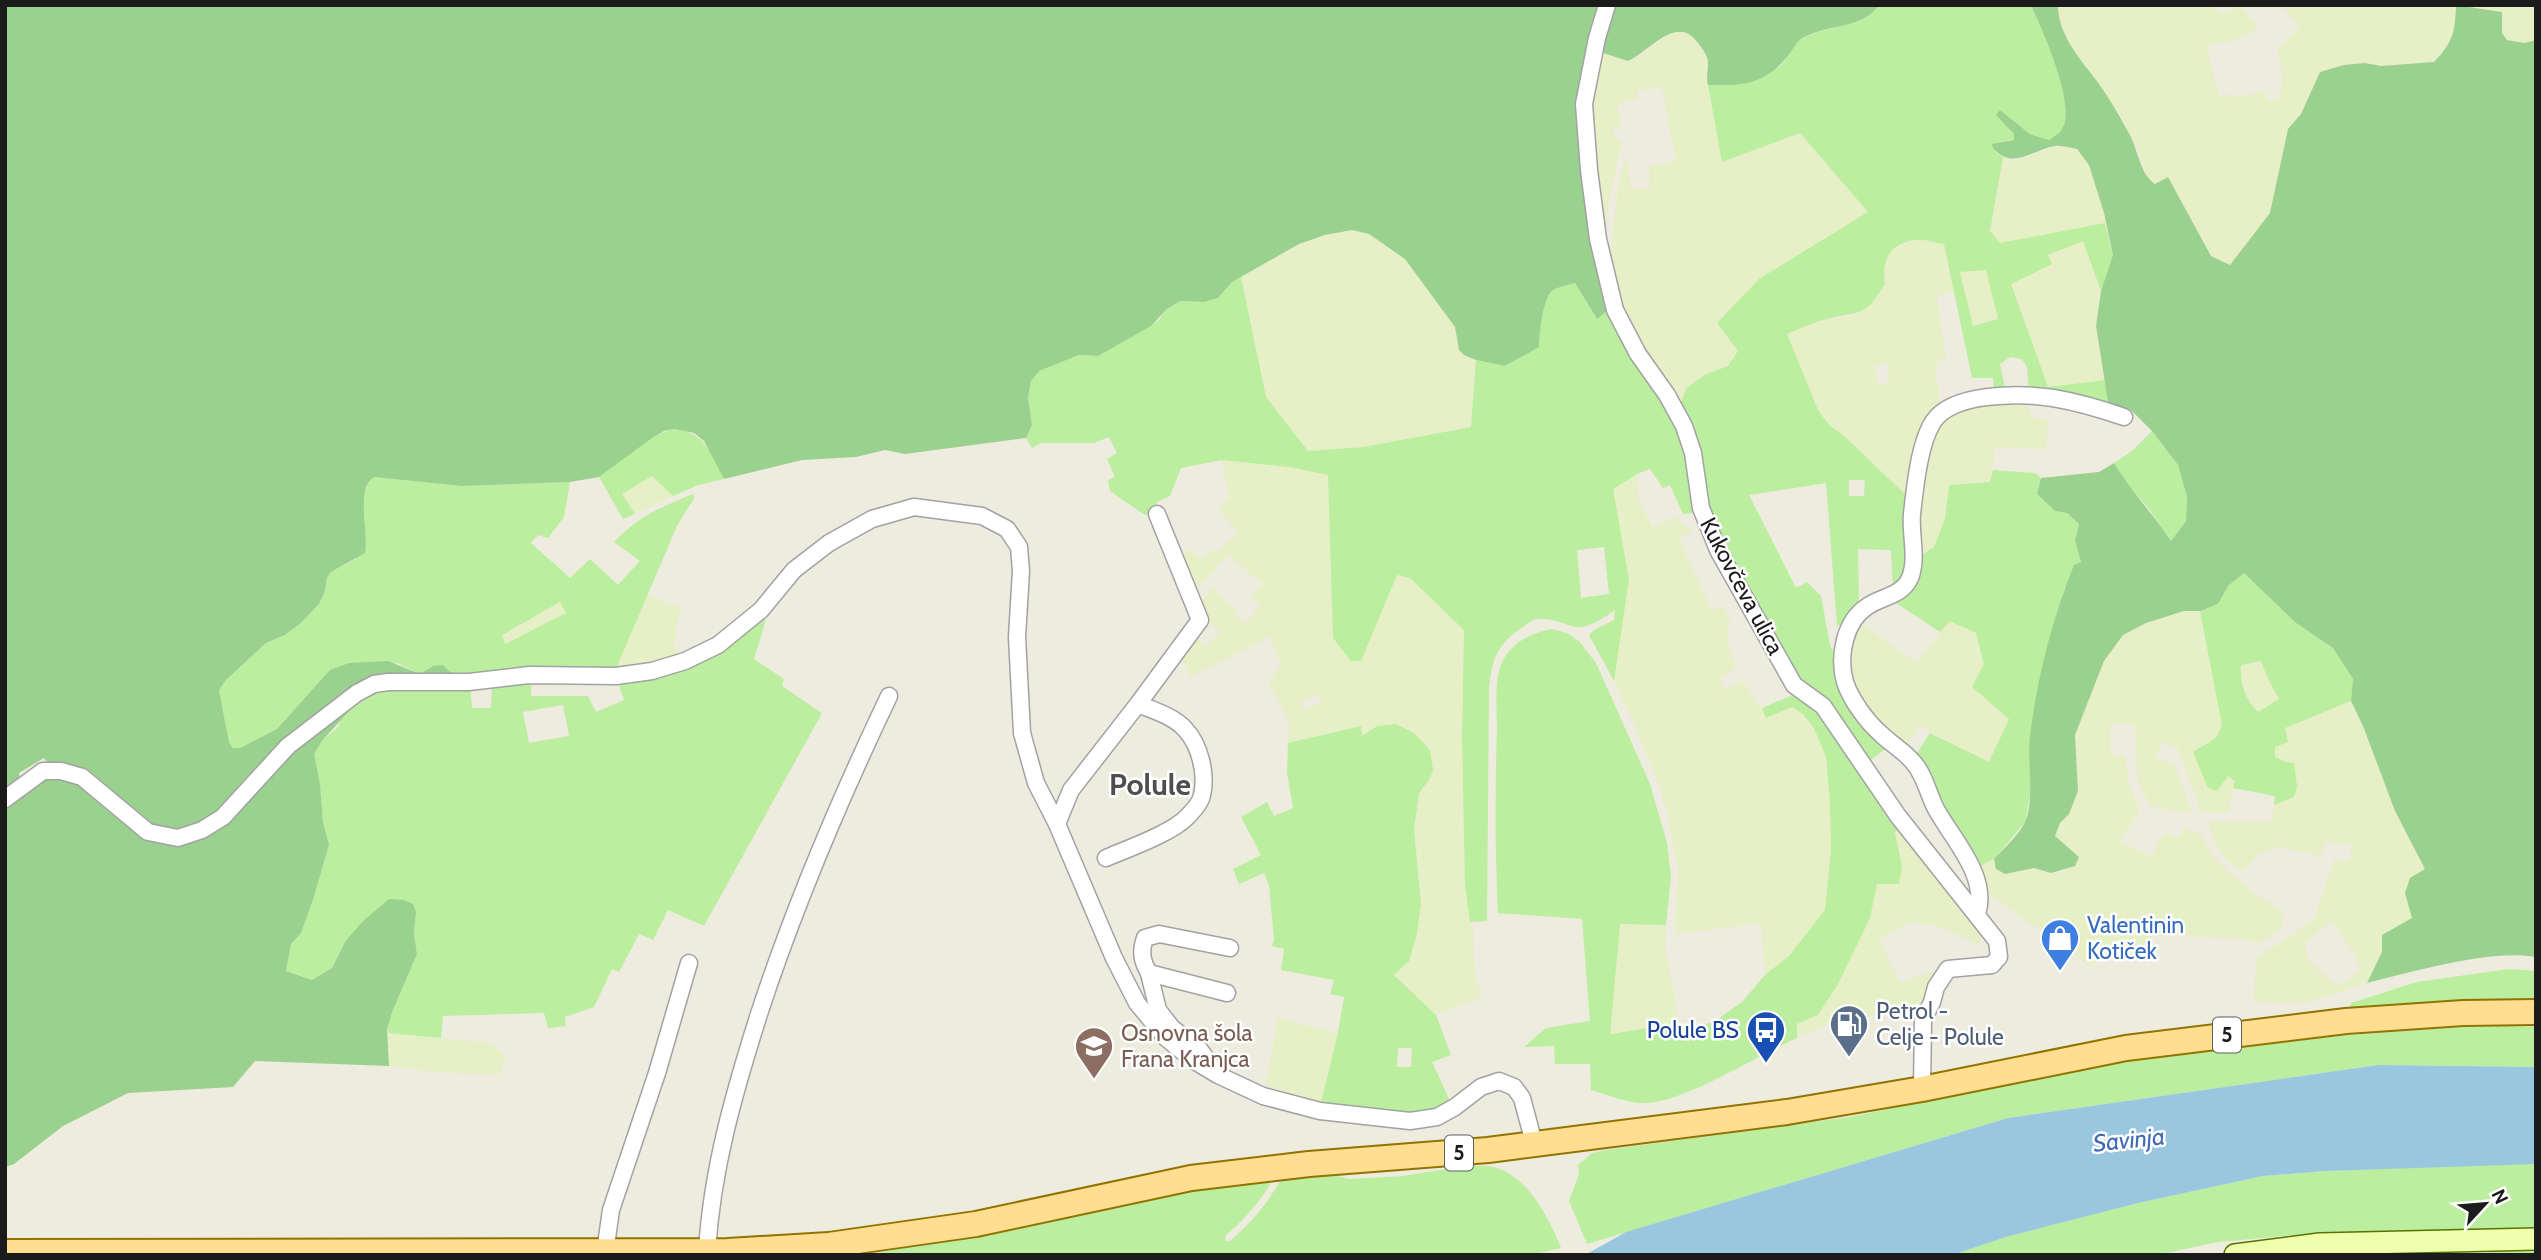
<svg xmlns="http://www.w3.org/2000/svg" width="2541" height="1260" font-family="Cabin,sans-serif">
	<rect width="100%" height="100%" fill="#eeebdf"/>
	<g fill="#e7efc7" fill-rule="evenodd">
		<polygon points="2058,5 2212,5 2222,15 2240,5 2258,25 2251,33 2242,38 2206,46 2219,96 2228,94 2233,98 2265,90 2267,102 2278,100 2283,81 2278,49 2300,26 2280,5 2456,5 2456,28 2448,47 2434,62 2381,66 2365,63 2344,65 2320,72 2301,114 2288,129 2270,213 2230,265 2211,256 2168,178 2155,184 2147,179 2136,147 2121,118 2090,72 2079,61 2058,19"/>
		<polygon points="2467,5 2536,5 2536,40 2524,43 2507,40 2502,33 2502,12"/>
		<polygon points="1681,31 1693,35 1708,62 1706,73 1722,161 1800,133 1869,212 1759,280 1717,323 1739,351 1728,366 1704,375 1679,408 1652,366 1618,299 1610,269 1614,218 1621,172 1627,158 1631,189 1649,189 1649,166 1676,161 1662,87 1638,90 1637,99 1618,103 1621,126 1614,126 1614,137 1622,140 1607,211 1605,247 1589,102 1600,52 1628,61 1640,56 1667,33"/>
		<polygon points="2056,146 2078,149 2089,165 2104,213 2105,223 2000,244 1990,231 2003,157 2015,161"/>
		<polygon points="1352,230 1369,234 1405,259 1455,327 1459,350 1464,355 1476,360 1471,427 1364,447 1308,451 1266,397 1241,277 1299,244 1325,235"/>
		<path d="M1918,239L1944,244L1955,291L1937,296L1946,359L1937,360L1935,382L1939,384V405L1911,500L1844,436L1829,425L1818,410L1786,334L1822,320L1857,315L1885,283L1883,268L1886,255L1900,246ZM1887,364L1889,383L1878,384L1875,365Z"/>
		<polygon points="2083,241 2101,291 2096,326 2106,380 2048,388 2011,283 2051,264 2047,256"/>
		<polygon points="1986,269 1998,320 1973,326 1960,272"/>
		<polygon points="2027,402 2032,417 2048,420 2046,449 1995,447 1990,482 1949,485 1945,520 1934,547 1916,559 1920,500 1931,441 1935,429 1948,415 1960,409 1996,403"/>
		<path d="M1222,460L1289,467L1328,475L1333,638L1361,660L1397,575L1410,578L1464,630L1462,737L1465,885L1473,929L1474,967L1481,997L1436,1015L1394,974L1421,904L1414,829L1419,793L1429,781L1433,770L1429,750L1414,733L1362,737L1360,726L1288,743L1289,721L1269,684L1281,664L1270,636L1191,677L1181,657L1196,639L1208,645L1219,632L1207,619L1202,600L1213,588L1237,611L1234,615L1245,624L1260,606L1250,597L1263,584L1228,555L1200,586H1194L1182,556L1190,549L1201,559L1212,550L1216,553L1238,532L1218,510L1229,497ZM1317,694L1322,702L1305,711L1301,701Z"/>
		<polygon points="1637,474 1638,498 1652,527 1675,517 1692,531 1679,539 1712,611 1724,606 1730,622 1727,632 1729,647 1736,668 1719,678 1725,690 1742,681 1762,708 1766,718 1792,707 1803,714 1814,728 1826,757 1830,802 1831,851 1825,910 1789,956 1765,975 1761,923 1675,934 1678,871 1667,812 1660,788 1635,726 1614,681 1629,579 1613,489"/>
		<polygon points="653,476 673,496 635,514 622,494"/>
		<polygon points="648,595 681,608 673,645 683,657 615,671"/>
		<polygon points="561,602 567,613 505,644 501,635"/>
		<polygon points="2184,611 2200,611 2222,725 2216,738 2193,752 2235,781 2228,813 2201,813 2178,748 2162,742 2156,758 2174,764 2193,814 2150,806 2137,778 2135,724 2110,723 2111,755 2125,755 2128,781 2139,811 2120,841 2151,857 2164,833 2179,838 2184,828 2201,835 2214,857 2229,872 2254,893 2278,908 2284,917 2281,929 2260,943 2233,938 2152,935 2145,961 2107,943 2092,967 1986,892 1976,868 1994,859 1996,869 2005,874 2034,868 2051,873 2064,871 2079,857 2055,837 2060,823 2069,814 2078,791 2075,735 2104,661 2123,635 2146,623"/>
		<polygon points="1950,620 1976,633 1984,664 1972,687 2009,719 1989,763 1920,726 1905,747 1865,707 1856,690 1850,669 1849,652 1859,622 1916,663"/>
		<polygon points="2262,661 2269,681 2279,699 2258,712 2252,705 2240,675 2241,665"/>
		<path d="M2351,701L2363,726L2395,811L2425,869L2412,918L2382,952L2367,983L2312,1001L2283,1003L2253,1001L2257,957L2285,940L2315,918L2334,860L2348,862L2352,846L2327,841L2321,856L2281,847L2261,853L2242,872L2226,860L2216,846L2209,824L2212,821L2271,822L2274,805L2285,802L2286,762L2275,757V747L2284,728ZM2332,921L2354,953L2361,970L2343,984H2334L2307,958L2305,943Z"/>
		<polygon points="1899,828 1984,932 1978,945 1945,928 1912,922 1879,939 1900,983 1933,971 1935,977 1924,1001 1913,1008 1825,1025 1797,1038 1797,1025 1818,1015 1870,918 1877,884 1902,866 1895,832"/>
		<polygon points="1620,924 1666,925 1665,946 1680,1027 1649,1028 1609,1034"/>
		<polygon points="1278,1018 1338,1033 1321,1103 1266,1085"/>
		<polygon points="386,1033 491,1043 506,1057 499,1075 437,1072 389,1066"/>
	</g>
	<g fill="#bbee9e" fill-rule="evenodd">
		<path d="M1879,5H2031C2043,32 2073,98 2064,125C2062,132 2056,136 2049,140L2030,134L2000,110L2014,134V140H2008L1995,152L2003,157L1990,231L2000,243L2105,223L2113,256L2101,291L2083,241L2048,255L2052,264L2011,284L2048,387L2106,380L2109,408L2029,394L2027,367L2022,359L2010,357L2000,364L2006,393H1994L1993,378H1972L1944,244C1936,243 1924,239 1916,240C1890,243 1881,260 1885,283C1864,320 1859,310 1823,320C1811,323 1798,330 1787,334L1818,410L1829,425L1844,436L1911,500L1908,571L1893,591L1891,550L1858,549L1859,606L1851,620L1837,626L1826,483L1749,495L1796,588L1807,582L1821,596L1830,645L1866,728L1885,749L1870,761L1825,701L1796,679L1722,546L1703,502L1679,408L1686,389L1704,375L1728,366L1738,351L1717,323L1759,279L1868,212L1800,133L1722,162L1708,85C1724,85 1770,76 1781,65C1788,58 1792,45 1801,40C1824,24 1862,31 1879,5ZM1986,270L1998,319L1973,326L1960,272ZM1849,480H1865L1864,496H1849Z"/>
		<path d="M1241,277L1266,397L1308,451L1364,447L1471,427L1476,360L1505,366L1538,347C1539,336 1543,298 1552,291C1558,287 1568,285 1575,283L1596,318L1610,308L1684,440L1696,513L1683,514L1670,485L1663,488L1650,469L1637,474L1613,489L1629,579L1614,681L1589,635L1594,630L1614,620L1615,610C1605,617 1588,629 1576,627C1563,624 1553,618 1539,619C1532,619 1526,625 1520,629C1496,646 1492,660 1489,689L1487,921L1470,922L1465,885L1462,737L1464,630L1410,578L1397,575L1361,661H1351L1333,638L1328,475L1289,467L1222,460L1181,468L1170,496L1157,502L1151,512L1145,515L1110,491L1108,480L1115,477L1107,459L1117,453L1109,437L1094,443H1041L1032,448L1026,438L1032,425L1028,397L1031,381L1038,371L1079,355L1098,356L1158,321L1167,309L1182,301L1204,302L1218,298L1232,282ZM1604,547L1609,594L1581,598L1577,550Z"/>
		<path d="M675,429C705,432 712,455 724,479L698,485L673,496L652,476L622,494L635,514L623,519L599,477C622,460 646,435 675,429Z"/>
		<polygon points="2152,431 2178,465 2187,497 2186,521 2171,541 2149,509 2126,483 2114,463 2132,451"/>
		<polygon points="1993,470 2035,473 2041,478 2037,494 2055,511 2067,513 2079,524 2075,541 2081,562 2064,590 2043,664 2030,738 2030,795 2025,822 1994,859 1976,868 1941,806 1916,755 1930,733 1989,762 2009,719 1972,687 1984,664 1976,633 1950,621 1940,632 1893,601 1916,559 1934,547 1945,519 1949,485 1990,482"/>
		<path d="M374,477L461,486L570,482L564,517L548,538L538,535L531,543L570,578L590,559L618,585L640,561L614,542C639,516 661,507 693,494L694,498L677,526L615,671L451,673L433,666L420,674L397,663L291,713L277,729L240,748L233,749L229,742L219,690L226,680L266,643L285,635L301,623L319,604L325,591L327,578L331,572L356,559L364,495L370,479ZM560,602L566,613L505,644L502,635Z"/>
		<path d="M2244,573L2296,623L2333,648L2353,679L2351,701L2285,728L2288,742L2275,747V757L2286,762L2294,763L2297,787L2294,797L2274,805L2275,796L2233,788L2235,781L2228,776L2217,791L2208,788L2193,752L2216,738L2222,725L2200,611L2218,604L2228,586ZM2261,661L2269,681L2279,699L2258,712C2246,700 2239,682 2241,665Z"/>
		<path d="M766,619L754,659L784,679L782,686L822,713L704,926L668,910L653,940L639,934L619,972L612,969L594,1007L565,1017L566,1026L548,1028L544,1013L443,1016L441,1038L389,1033L387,1029L393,1010L417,954L414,933L416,912L345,942L332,968L312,980L286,971L291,944L301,933L313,900L329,845L323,822L320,784L313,754L322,741L338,727L347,703L372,689L470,687L472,708H491L492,684L531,681V696H588L596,712L624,700L618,682L720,650ZM563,705L569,736L529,743L523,712Z"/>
		<path d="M1551,629L1567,633L1579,641L1596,663L1650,784L1667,843L1671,876L1666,925L1620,924L1610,1034L1649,1028L1680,1027L1712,1023L1742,1002L1765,975L1789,956L1825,910L1831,851L1830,802L1826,757L1814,728L1803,714L1792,707L1766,718L1762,708L1795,694L1822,713L1899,828L1895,833L1902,866L1899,884H1877L1870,918L1838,984L1818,1015L1797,1024V1038C1758,1055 1682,1104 1644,1103C1627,1103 1608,1095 1591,1090L1590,1064H1555L1554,1046L1524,1047L1546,1028L1590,1021L1582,919L1498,913C1495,852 1495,790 1497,729C1497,709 1494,684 1501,665C1510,643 1529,634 1551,629Z"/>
		<path d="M1396,724L1414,733L1430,750L1433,770L1429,780L1419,793L1414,829L1421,904L1417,934L1409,961L1394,975L1436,1015L1451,1055L1432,1062L1450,1101L1431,1111L1410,1112L1321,1103L1338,1033L1344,997L1330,994L1334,980L1281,970L1284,949L1272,946L1274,940L1269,885L1264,873L1239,884L1233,869L1261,855L1241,817L1267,802L1274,816L1293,808L1287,773L1288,743L1361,726L1362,736L1377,726ZM1398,1048H1412L1411,1067H1397Z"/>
		<polygon points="2509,969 2536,971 2536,1001 2451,1001 2350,1009 2351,1003 2417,982"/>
		<polygon points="2486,1025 2536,1027 2536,1067 2378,1065 2008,1118 1587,1244 1569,1201 1579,1174 1578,1165 1592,1153 1606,1150 1850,1117 2125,1060 2349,1035"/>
		<polygon points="2521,1163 2536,1164 2536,1227 2295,1235 2218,1242 2156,1255 1952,1255 2006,1237 2138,1203 2263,1176 2326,1171"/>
		<path d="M1459,1167C1470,1167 1483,1164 1493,1167C1527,1174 1550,1220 1561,1248L1532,1255H865L971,1236L1064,1212L1274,1175C1267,1195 1242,1222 1226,1235L1225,1240L1229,1242C1252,1222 1271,1200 1284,1173H1323L1350,1179L1403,1176Z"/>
		<polygon points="2536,1247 2536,1255 2485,1255 2497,1248"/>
	</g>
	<g fill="#9ad18f">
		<path d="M5,5H1602L1583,75L1610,308L1597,319L1575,283C1568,285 1558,287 1552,291C1543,298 1539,336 1539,347L1505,366L1476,360L1464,355L1459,350L1455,327L1405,259L1369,234L1352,230L1325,235L1299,244L1232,282L1218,298L1204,302L1181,301L1167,309L1151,326L1098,356L1079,355L1039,371L1031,381L1028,397L1032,425L1026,438L905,454L885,450L856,457L802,460L724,479L704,441L694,433L675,429L664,431L652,438L599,477L570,482L461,486L374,477C355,489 369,532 365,553L331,572L327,578L325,591L319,604L301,623L285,635L266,643L226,680L219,690L229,742L233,748H240L277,729L330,670L349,663L388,661L420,674L433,666L443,665L451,673L480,674L376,679L215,816L178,832L159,831L50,766L44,758L19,773L20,779L5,792Z"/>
		<path d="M1615,5H1879C1862,31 1824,23 1800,40C1796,43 1793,49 1790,53C1781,65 1772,74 1757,80C1743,86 1723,85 1708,85C1706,76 1708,71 1708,63C1708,56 1702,48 1698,43C1677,13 1650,51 1628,61L1600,52Z"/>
		<path d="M2031,5H2058C2058,31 2075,53 2090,72C2106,92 2119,115 2131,137C2138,152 2141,175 2155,184L2168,177L2211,256L2230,265L2270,213L2288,129L2301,114L2320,72L2344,65L2365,63L2381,66L2434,62C2453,42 2455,33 2456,5L2502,12V33L2507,40L2524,43L2536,40V957C2490,949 2413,972 2367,983L2382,952V935L2412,918L2405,893L2410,878L2425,869L2395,811L2363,726L2351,701L2353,679L2333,648L2296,623L2244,573L2228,586L2218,604L2200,611H2184L2146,623L2123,635L2104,661L2075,735L2078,791L2069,814L2060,823L2055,836L2079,857L2075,866L2051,873L2034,868L2005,874L1996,869L1994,859C2004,848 2019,835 2025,822C2035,800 2027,761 2030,736C2037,679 2052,619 2074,565L2081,562L2075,541L2079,524L2067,513L2055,511L2037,494L2041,478L2099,472L2114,463C2130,490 2153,514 2171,541L2186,521L2187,497L2178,465L2152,431L2130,409L2109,408L2096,326L2101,291L2113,255L2104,213L2089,165L2077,149C2070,148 2062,145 2055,146C2031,150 2013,171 1993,148L1992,144L2014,140V134L1996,115L2000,110L2030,134L2049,140C2055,136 2061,133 2064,125C2073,98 2043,32 2031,5Z"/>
		<polygon points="347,703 348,712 322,741 314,754 320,784 323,822 329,845 313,900 301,933 291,944 286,971 312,980 332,968 345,942 362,922 389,899 404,900 413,904 416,912 414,933 417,954 393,1010 387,1029 389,1066 255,1061 233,1087 128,1093 63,1126 14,1164 5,1167 5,804 43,777 63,776 84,783 120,813 181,842 265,777"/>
	</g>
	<polygon fill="#9ac7e0" points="2378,1065 2536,1067 2536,1164 2326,1171 2263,1176 2138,1203 2006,1237 1952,1255 1585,1255 1626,1232 2008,1118"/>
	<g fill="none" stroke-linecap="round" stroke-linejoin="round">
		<g stroke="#a2a2a2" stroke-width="19">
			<g id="street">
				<polyline points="1607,5 1597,38 1584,104 1589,170 1598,239 1615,310 1638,354 1667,395 1684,426 1693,453 1701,508 1718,550 1794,685 1823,706 1898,816 1997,941 1999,957 1992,965 1948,969 1936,987 1932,1002 1923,1020 1922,1089"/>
				<polyline points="5,799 43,771 61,771 82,777 148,832 178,838 202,830 223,817 288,746 357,693 374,684 388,682 469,682 529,675 616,676 652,671 685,661 718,645 761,610 794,570 829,543 872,519 914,507 982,516 1007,529 1019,547 1021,571 1017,637 1022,733 1036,783 1057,824 1114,958 1137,1003 1166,1038 1193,1060 1218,1075 1263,1096 1320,1111 1410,1121 1437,1117 1455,1107 1481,1087 1499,1081 1514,1087 1522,1098 1534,1143"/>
				<polyline points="1057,824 1071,790 1138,704 1200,620 1157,514"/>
				<path d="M1106,858C1127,849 1172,833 1187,817C1192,812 1201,802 1202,795C1207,774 1200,745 1185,729C1173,716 1155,711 1138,704"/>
				<path d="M1977,914C1989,876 1953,840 1936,809C1928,794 1925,775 1913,762C1904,751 1891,744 1881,734C1867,722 1851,700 1845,682C1838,657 1844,621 1868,606C1883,596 1902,596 1910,578C1918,558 1910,534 1912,514C1915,488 1919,444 1933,422C1952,392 2021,393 2053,398C2077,402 2101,409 2124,417"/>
				<path d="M1149,973C1142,961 1140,952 1145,938L1159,934L1230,948"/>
				<polyline points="1212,1067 1200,1050 1172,1028 1158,1010 1149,973 1227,993"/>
				<path d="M707,1251C712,1169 734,1093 759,1014C795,904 839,801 889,696"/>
				<polyline points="605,1252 611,1210 657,1073 689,963"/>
			</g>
		</g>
		<g stroke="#587300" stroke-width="24">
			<polyline id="secondary" points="2235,1255 2320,1244 2536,1239"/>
		</g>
		<g stroke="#917400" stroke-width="28">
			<polyline id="primary" points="5,1252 728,1251 829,1245 976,1224 1191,1178 1309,1164 1488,1150 1787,1112 1922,1089 2126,1048 2346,1021 2463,1013 2536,1012"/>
		</g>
		<use href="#street" stroke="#fff" stroke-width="16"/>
		<use href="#secondary" stroke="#f0ffab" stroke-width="21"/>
		<use href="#primary" stroke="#ffde92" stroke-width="24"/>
	</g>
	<defs>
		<g id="shop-pin" transform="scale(2.0125)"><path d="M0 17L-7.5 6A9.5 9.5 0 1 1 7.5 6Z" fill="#3f7fe0" stroke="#fff"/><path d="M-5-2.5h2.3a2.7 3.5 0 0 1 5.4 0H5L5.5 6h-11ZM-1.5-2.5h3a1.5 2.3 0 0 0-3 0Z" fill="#fff"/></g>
		<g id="fuel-pin" transform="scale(2.0125)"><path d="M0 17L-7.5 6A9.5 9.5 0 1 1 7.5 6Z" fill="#5c6f8a" stroke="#fff"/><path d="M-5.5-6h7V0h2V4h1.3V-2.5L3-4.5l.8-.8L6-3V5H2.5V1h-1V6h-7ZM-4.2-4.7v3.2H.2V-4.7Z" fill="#fff"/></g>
		<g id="bus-pin" transform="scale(2.0125)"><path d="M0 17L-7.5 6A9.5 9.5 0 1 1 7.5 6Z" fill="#1a4fb4" stroke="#fff"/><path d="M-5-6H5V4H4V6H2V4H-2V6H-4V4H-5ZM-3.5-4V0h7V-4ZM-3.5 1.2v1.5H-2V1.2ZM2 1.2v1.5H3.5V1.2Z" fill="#fff"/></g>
		<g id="school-pin" transform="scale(2.0125)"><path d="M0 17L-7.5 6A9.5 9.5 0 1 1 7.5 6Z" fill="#8d6e63" stroke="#fff"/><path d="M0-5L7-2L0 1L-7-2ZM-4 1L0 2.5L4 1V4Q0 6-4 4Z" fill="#fff"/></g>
	</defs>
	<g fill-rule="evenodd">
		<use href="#shop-pin" x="2060" y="938"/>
		<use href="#fuel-pin" x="1849" y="1024"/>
		<use href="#bus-pin" x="1766" y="1030"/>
		<use href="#school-pin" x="1094" y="1046"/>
	</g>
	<g text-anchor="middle" stroke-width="5" stroke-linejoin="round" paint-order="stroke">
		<g fill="#fff" stroke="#5f5f5f" stroke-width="2">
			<rect x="2213" y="1017.5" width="28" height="35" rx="5"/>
			<rect x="1445" y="1135.5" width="28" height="35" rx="5"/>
		</g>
		<g font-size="21" font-weight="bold" fill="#1b1b1b">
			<text x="2227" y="1042">5</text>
			<text x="1459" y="1160">5</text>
		</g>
		<g font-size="23" fill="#1b1b1b" stroke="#fff">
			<text transform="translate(1742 586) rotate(62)" y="8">Kukovčeva ulica</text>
		</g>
		<g font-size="23" fill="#366cbe" stroke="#fff" text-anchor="start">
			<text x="2087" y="933">Valentinin<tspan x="2087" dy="26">Kotiček</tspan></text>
		</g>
		<g font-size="23" fill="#4e5e75" stroke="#fff" text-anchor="start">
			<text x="1876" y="1019">Petrol -<tspan x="1876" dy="26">Celje - Polule</tspan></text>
		</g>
		<g font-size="23" fill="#164399" stroke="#fff" text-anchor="end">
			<text x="1739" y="1038">Polule BS</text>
		</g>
		<g font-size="23" fill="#785e54" stroke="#fff" text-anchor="start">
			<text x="1121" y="1041">Osnovna šola<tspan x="1121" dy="26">Frana Kranjca</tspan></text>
		</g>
		<g font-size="24" font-style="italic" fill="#406ab2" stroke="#fff">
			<text transform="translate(2129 1140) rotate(-6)" y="8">Savinja</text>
		</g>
		<g font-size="30" font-weight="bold" fill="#4e4e4e" stroke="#fff">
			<text x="1150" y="795">Polule</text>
		</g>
	</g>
	<rect width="2541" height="1260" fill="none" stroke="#1b1b1b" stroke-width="14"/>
	<g transform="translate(2485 1204) rotate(64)" stroke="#ffffff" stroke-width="5" paint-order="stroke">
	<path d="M0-5L12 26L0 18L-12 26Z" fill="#1b1b1b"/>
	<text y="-10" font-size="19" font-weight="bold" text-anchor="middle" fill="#1b1b1b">N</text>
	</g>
</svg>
